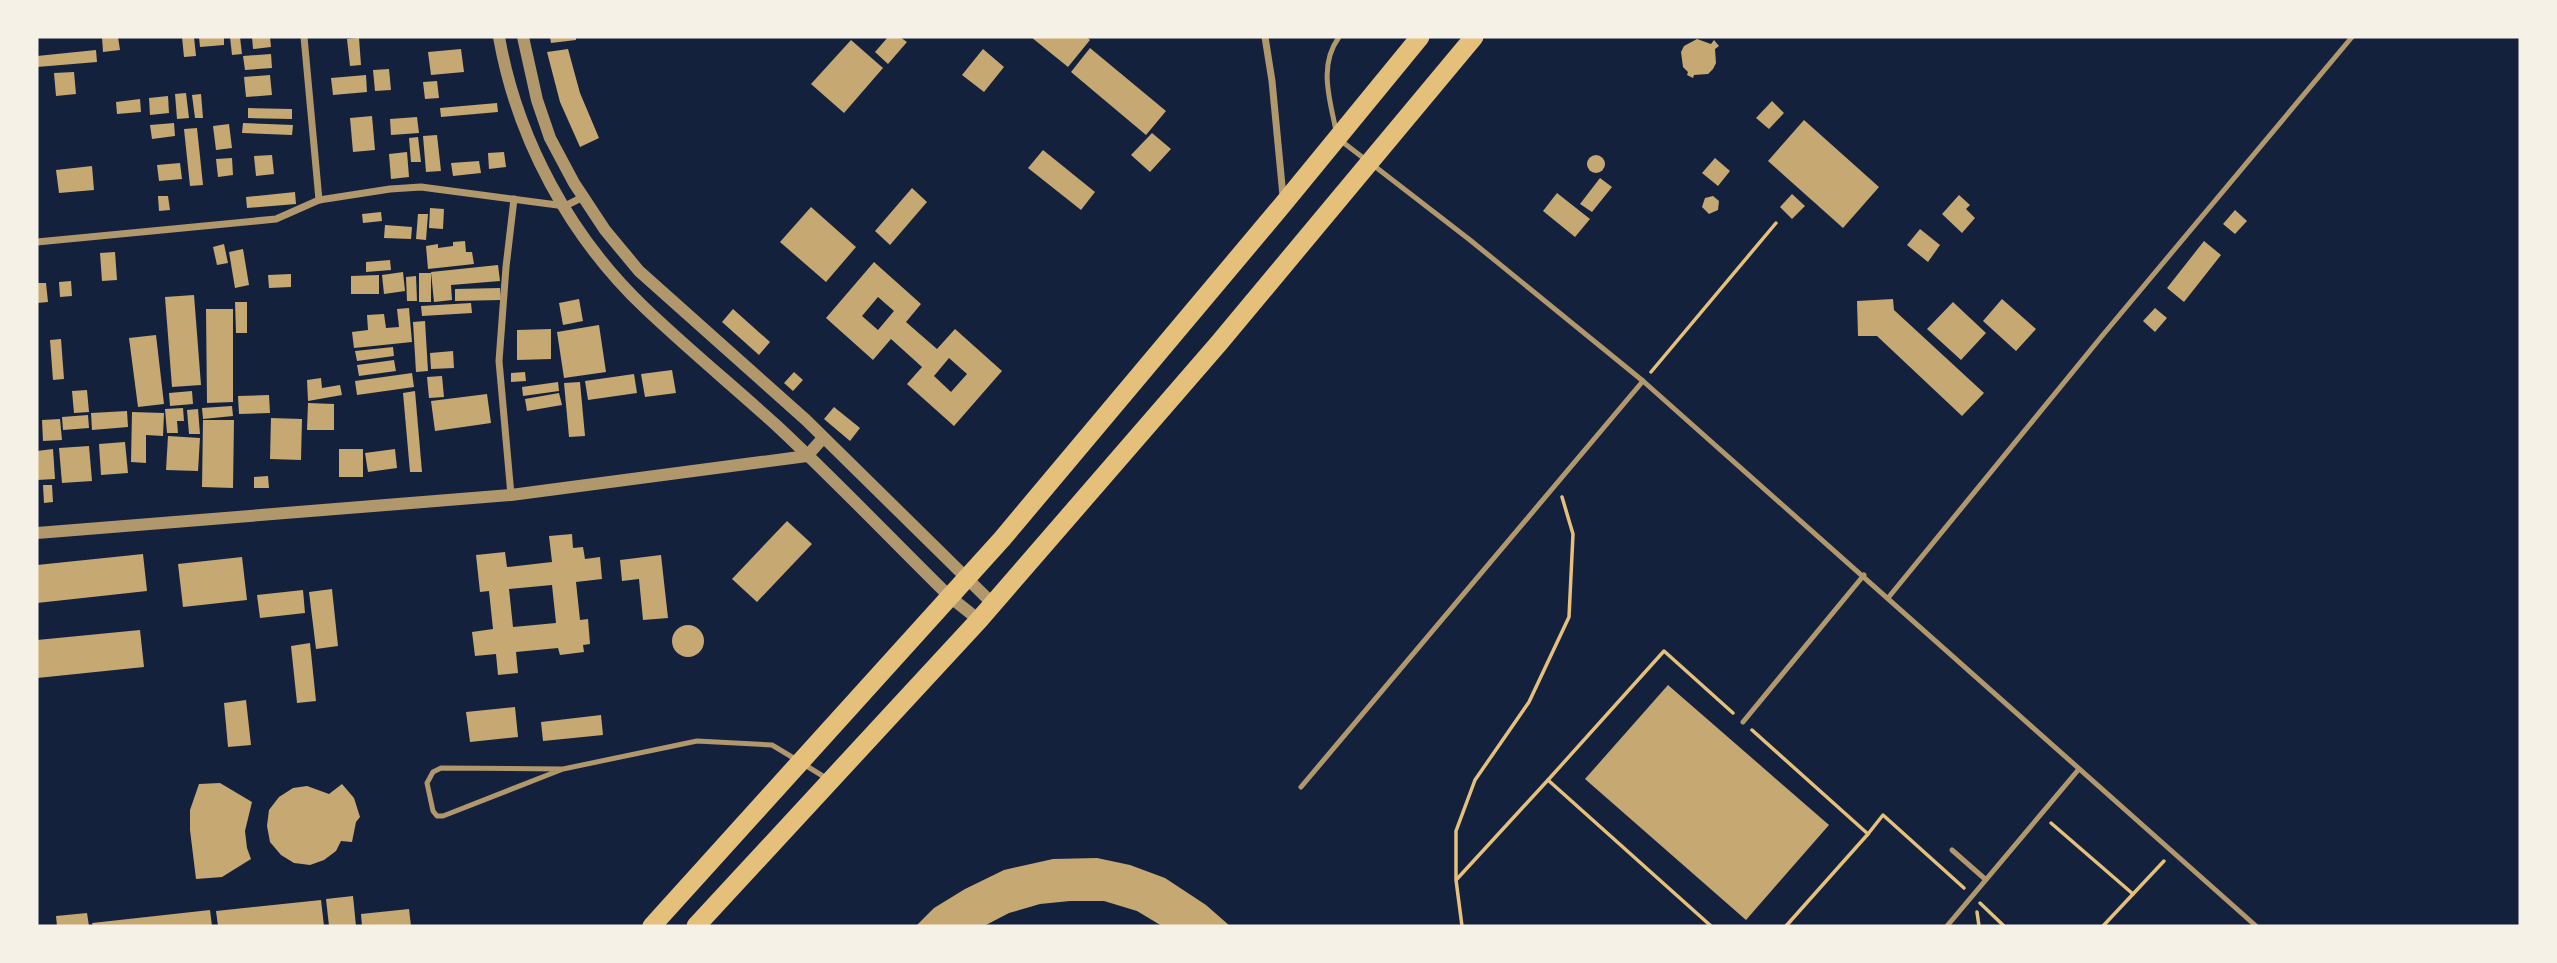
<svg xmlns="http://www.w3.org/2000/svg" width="2557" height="963" font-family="'Noto Sans',sans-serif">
	<rect width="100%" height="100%" fill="#14213d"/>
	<g fill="#c6a872" fill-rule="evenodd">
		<polygon points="102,37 118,37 120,50 103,52"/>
		<polygon points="182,37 194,37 196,56 184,57"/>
		<polygon points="199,37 224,37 224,45 200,47"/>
		<polygon points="230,37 240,37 242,54 232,55"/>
		<polygon points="252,37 270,37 271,47 253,49"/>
		<polygon points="550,37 576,37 576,40 551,43"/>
		<polygon points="888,37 900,37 907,42 888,64 875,52"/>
		<polygon points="1031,37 1087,37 1090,40 1068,67"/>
		<polygon points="359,38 361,65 350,66 347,39"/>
		<polygon points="1697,39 1711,44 1714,40 1719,46 1715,49 1716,63 1713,69 1708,74 1694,75 1693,78 1687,75 1688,72 1683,67 1681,52 1684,46"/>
		<polygon points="851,40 883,68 844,113 811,84"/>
		<polygon points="1090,48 1166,111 1146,135 1071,72"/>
		<polygon points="461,49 464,72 431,75 428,52"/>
		<polygon points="568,49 580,93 599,138 580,147 560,102 547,52"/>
		<polygon points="983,49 1004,67 984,92 962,75"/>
		<polygon points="96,50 97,62 37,67 37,56"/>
		<polygon points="271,54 272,68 245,70 243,56"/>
		<polygon points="389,69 391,90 375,91 373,70"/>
		<polygon points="74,72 76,94 56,96 54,73"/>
		<polygon points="270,75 272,95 246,97 244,77"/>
		<polygon points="366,75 367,92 333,95 331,78"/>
		<polygon points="437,81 439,98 425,99 423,82"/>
		<polygon points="186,93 189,118 177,119 175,94"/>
		<polygon points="201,94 203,118 195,118 192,95"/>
		<polygon points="168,96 169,113 150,115 149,98"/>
		<polygon points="140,99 141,112 117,114 116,102"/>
		<polygon points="1772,101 1784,113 1769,129 1756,118"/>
		<polygon points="497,103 498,112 441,117 440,108"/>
		<polygon points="248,108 292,109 292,119 248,118"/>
		<polygon points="372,116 375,150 353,152 350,118"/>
		<polygon points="417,117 419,133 391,135 390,119"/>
		<polygon points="1804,120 1879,187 1843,228 1768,161"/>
		<polygon points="174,123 175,136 152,139 150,125"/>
		<polygon points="243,123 293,125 292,135 242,133"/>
		<polygon points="229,124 232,148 216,150 213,126"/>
		<polygon points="197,128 203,185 190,186 184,129"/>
		<polygon points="1152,133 1171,149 1150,172 1131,155"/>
		<polygon points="437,135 441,171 426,172 423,136"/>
		<polygon points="418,137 421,162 411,162 409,138"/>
		<polygon points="1043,150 1095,192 1081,210 1028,168"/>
		<polygon points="407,152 409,177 391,179 389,154"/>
		<polygon points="504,152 506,167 489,169 488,153"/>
		<polygon points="272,155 274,174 256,176 254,156"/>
		<circle cx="1596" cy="164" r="9"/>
		<polygon points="232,158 233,175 218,177 216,159"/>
		<polygon points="1715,158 1730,171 1718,186 1702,173"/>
		<polygon points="479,161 481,173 453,176 451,163"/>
		<polygon points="180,163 182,179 159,181 157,165"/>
		<polygon points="92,166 94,190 59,193 56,170"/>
		<polygon points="1600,178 1612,187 1592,212 1580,204"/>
		<polygon points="912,188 927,202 890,245 875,231"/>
		<polygon points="295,192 296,204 247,208 246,197"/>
		<polygon points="1557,193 1590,219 1575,237 1543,211"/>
		<polygon points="1792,194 1805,206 1792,219 1780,207"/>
		<polygon points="1959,195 1970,205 1966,209 1975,218 1962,233 1942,214"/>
		<polygon points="158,196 168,196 170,210 159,211"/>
		<polygon points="1713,196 1719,201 1718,210 1709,214 1702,207 1705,198"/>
		<polygon points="811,207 856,247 826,282 780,242"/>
		<polygon points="430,208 444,209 443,229 429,228"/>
		<polygon points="2235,210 2247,221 2235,234 2223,224"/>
		<polygon points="381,212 382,221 363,223 362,214"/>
		<polygon points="418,214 428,214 426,240 416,239"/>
		<polygon points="385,225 412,227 411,239 384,238"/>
		<polygon points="1920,229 1940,245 1928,262 1907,245"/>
		<polygon points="465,241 466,252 472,252 474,264 428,269 426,246 438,244 438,248 453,246 453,242"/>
		<polygon points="2204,241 2221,255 2184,302 2167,288"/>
		<polygon points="224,244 228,263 217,265 213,247"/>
		<polygon points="243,249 249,285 235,288 229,252"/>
		<polygon points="115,252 117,280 102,281 100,253"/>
		<polygon points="390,260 391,270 366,272 366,262"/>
		<path d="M874,262L921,304L906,322L937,349L955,329L1002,371L954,426L907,384L922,367L891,339L873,360L826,318ZM878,297L894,311L878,330L862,316ZM949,358L967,374L951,392L934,376Z"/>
		<polygon points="498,265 500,281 451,285 452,300 434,302 431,272"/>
		<polygon points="403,272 405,291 384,294 382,275"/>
		<rect x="419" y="273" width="12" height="29"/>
		<polygon points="291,274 291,287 269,288 268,275"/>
		<polygon points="379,275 379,294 351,294 351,276"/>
		<polygon points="416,276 417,301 407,301 406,277"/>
		<polygon points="71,281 72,296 60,297 59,282"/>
		<polygon points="37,283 46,283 48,302 37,303"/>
		<polygon points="500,288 501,300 455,301 455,289"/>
		<polygon points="194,295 201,385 172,387 165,297"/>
		<polygon points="579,299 583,321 563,325 559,303"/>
		<polygon points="1893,299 1894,310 1984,393 1962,416 1877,336 1858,336 1857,301"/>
		<polygon points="2002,299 2036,329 2016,351 1983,321"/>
		<polygon points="235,302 247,302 247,333 236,333"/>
		<polygon points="1953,302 1986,333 1961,360 1927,329"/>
		<polygon points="471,303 472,313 422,316 421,306"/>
		<polygon points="409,308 412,342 354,348 352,332 368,330 367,315 384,314 386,328 399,327 397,309"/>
		<polygon points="2155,308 2167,318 2155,332 2143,321"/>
		<polygon points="206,309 233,309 233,402 207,403"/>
		<polygon points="733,309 770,342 759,355 722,322"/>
		<polygon points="425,321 428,371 416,372 413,322"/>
		<polygon points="599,325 606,372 564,378 557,332"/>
		<polygon points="551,329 551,359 517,360 517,330"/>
		<polygon points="156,335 164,404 138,407 129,338"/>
		<polygon points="61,339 64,379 53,380 50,340"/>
		<polygon points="393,347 394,356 357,361 355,351"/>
		<polygon points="453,351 454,368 431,369 430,353"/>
		<polygon points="394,360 396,371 359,376 357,365"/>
		<polygon points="672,370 676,393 645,397 641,374"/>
		<polygon points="525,372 526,381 511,382 511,373"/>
		<polygon points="794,372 803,380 793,391 784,383"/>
		<polygon points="412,373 414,387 357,395 355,381"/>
		<polygon points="634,374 637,393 588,400 585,381"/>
		<polygon points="442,376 444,397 429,398 427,377"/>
		<polygon points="321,378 322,388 340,385 342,395 308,401 307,380"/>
		<polygon points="558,382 559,391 523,396 522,387"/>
		<polygon points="580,382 585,436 569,437 564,383"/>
		<polygon points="87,390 89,412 74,413 72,391"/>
		<polygon points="192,391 193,404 170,406 169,393"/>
		<polygon points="415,391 422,472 410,472 403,393"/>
		<polygon points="559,393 562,405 527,411 525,399"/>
		<polygon points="487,394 491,423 435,431 431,401"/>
		<polygon points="269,395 270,413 239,414 238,396"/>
		<polygon points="308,403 334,404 334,430 307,430"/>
		<polygon points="232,406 233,416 203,419 202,408"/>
		<polygon points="834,407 860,428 850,441 824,419"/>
		<polygon points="183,408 184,421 177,421 178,433 167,433 165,409"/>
		<polygon points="198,409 200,434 189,434 187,410"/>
		<polygon points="127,411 128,427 92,430 91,413"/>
		<polygon points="132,412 164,413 163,436 146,435 146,463 131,462"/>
		<polygon points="88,415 89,428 63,430 62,417"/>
		<polygon points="271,418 302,419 301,460 270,459"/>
		<polygon points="60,419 62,440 43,441 42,420"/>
		<polygon points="203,420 234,420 233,488 202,487"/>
		<polygon points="168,436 200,438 198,471 166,470"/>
		<polygon points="125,442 128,473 101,475 99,444"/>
		<polygon points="89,446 92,481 62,483 59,448"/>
		<polygon points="53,449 55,479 37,480 37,451"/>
		<rect x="339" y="449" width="24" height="28"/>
		<polygon points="395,449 397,468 368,472 365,453"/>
		<polygon points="268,476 269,488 254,488 254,477"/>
		<polygon points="43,485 52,485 53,502 44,503"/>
		<polygon points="787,521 812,544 757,602 732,579"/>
		<path d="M572,534L573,548L583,547L585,559L600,557L602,579L576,582L580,620L588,619L590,644L583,645L584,652L560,655L558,648L516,652L518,673L498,675L496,654L475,656L472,632L493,629L489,591L480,592L476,555L505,552L507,567L552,562L549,536ZM552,585L556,623L513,627L509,589Z"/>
		<polygon points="143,554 147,591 37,603 37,565"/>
		<polygon points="661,555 668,618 643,620 639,579 622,581 620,560"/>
		<polygon points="242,557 247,600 183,607 178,564"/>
		<polygon points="332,589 338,646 316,649 309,592"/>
		<polygon points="303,590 305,613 260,618 257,595"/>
		<circle cx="688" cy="641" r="16"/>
		<polygon points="140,630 144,667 37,678 37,640"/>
		<polygon points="310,643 316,701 297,703 291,646"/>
		<polygon points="1668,685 1829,825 1746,920 1585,779"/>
		<polygon points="246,700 251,745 228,747 224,703"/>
		<polygon points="515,707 518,737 470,742 466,712"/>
		<polygon points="601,715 603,735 543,741 541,722"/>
		<polygon points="220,783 252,802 245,831 247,848 251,859 222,877 196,879 190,830 190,810 199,784"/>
		<polygon points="342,784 354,798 360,817 356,822 352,842 341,841 336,851 324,860 310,865 294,863 281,855 270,842 267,826 269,810 279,797 293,788 307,786 329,794"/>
		<polygon points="1097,858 1130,865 1165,878 1206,905 1230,926 1162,926 1137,911 1104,901 1070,901 1040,904 1009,913 984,926 916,926 934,908 965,889 1004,870 1053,859"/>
		<polygon points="353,896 356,926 329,926 326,899"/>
		<polygon points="321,900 324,926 218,926 216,911"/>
		<polygon points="409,909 411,926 362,926 361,914"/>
		<polygon points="210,910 212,926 93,926 92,923"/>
		<polygon points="87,913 89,926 57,926 56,916"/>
	</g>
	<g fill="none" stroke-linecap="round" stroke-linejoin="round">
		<g stroke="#e5c07b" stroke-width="3.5">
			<polyline points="1651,372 1776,223"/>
			<polyline points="1752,730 1868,834 1786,926"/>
			<polyline points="2051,823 2133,894"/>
			<polyline points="1868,834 1883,815 1964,888"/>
			<polyline points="1457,879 1548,780"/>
			<polyline points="1980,903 2004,926"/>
			<polyline points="1977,912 1979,926"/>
			<polyline points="1462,926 1456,880 1456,831 1475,780 1529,702 1569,617 1573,534 1562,497"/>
			<polyline points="1711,926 1548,780 1664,651 1733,713"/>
			<polyline points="2103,926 2164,861"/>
		</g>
		<g stroke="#b1986c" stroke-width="5">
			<path d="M1336,131C1330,99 1318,66 1339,37"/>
			<polyline points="1340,140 1366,160"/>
			<polyline points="1373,165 1470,240 1643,381 2256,926"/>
			<polyline points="1888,598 2102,336 2352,37"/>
			<polyline points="1743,722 1864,575"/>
			<polyline points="805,765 826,778"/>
			<polyline points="563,769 443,816 437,816 433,811 427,783 433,772 441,768 563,769 697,741 772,745 797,760"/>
			<polyline points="1301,787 1643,381"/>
			<polyline points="1952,850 1985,879"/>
			<polyline points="1947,926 2079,769"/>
		</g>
		<g stroke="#b1986c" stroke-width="7">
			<polyline points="304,37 319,200"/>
			<polyline points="1265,37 1272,81 1283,196"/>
			<polyline points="37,242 276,219 319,200 390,189 421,187 565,206 583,197"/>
			<polyline points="511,495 499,361 506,267 514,199"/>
		</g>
		<g stroke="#b1986c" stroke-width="12">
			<path d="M499,37C517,139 570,237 645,308C688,349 733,386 776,425C836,481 892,540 950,597L979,620"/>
			<polyline points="523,37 537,100 550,138 574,183 605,230 639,271 806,420 993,604"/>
			<polyline points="37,533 511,495 807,456 823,438"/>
		</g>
		<g stroke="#e5c07b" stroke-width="19">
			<polyline points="652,926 1002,539 1284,203 1420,37"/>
			<polyline points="696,926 979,620 1219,343 1474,37"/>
		</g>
	</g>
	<rect width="2557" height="963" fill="none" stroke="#f6f1e7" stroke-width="77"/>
</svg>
